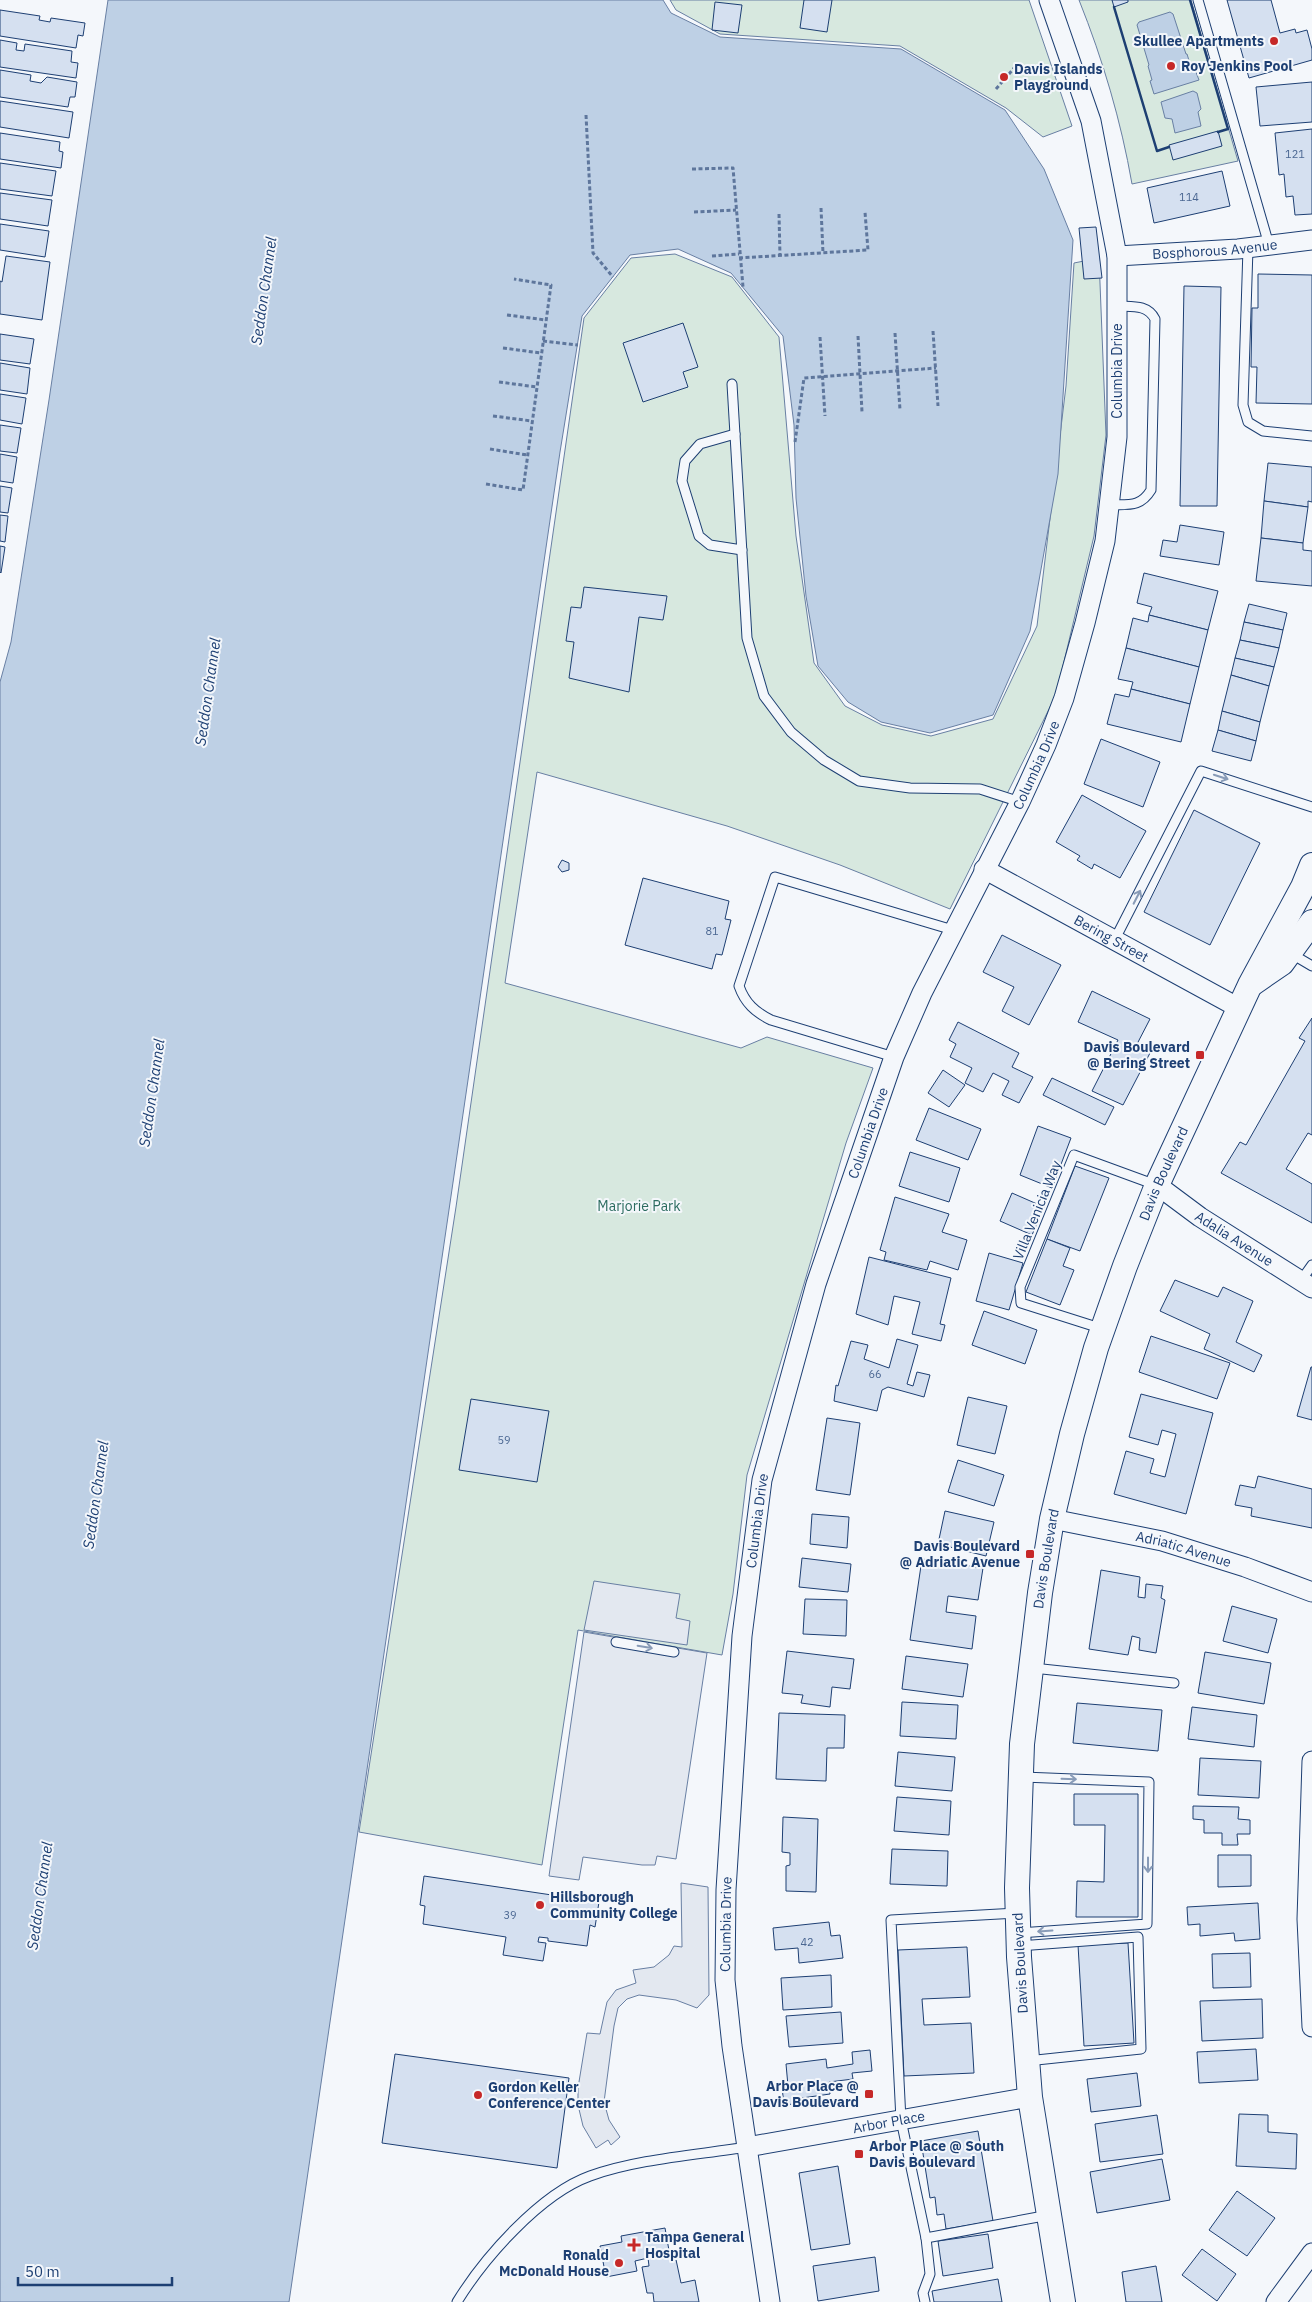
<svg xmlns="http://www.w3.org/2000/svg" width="1312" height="2302" font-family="'IBM Plex Sans',sans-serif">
	<rect width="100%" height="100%" fill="#f4f7fb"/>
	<g fill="#d7e8df" stroke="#687fa3">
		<polygon points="670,0 1029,0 1072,126 1043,137 1006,108 900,46 720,34 676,10"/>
		<path d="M1079,0H1191L1238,161L1132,184C1121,121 1103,60 1079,0Z"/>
		<polygon points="675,254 732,277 779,337 796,536 814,663 845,706 882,725 931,736 993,719 1037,626 1066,386 1074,263 1099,258 1106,435 1094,536 1056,695 950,909 840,865 727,826 537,772 505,983 741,1048 767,1037 873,1068 846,1143 747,1475 733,1594 722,1655 578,1630 542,1865 359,1832 456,1207 584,318 631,258"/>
	</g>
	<g fill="#e3e8f0" stroke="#687fa3">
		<polygon points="594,1581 680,1594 676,1618 690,1621 687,1645 584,1630"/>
		<polygon points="584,1632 707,1653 676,1859 657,1856 655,1865 642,1865 583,1857 579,1880 549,1876"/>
		<polygon points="681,1883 708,1887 709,1995 697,2008 676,2000 639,1995 627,1999 618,2008 614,2026 604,2102 609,2120 620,2137 611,2145 608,2140 596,2148 583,2126 578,2105 578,2088 587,2033 600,2034 607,2002 616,1990 636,1983 633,1970 654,1967 669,1955 674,1946 682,1947"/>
	</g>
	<g fill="#bed0e5" stroke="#687fa3">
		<polygon points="108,0 663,0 671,13 720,37 901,49 1005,110 1044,169 1073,240 1058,474 1030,631 993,715 930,733 881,722 848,702 818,666 806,596 796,498 794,425 783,336 731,273 678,249 630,255 582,316 560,452 289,2302 0,2302 0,682 11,642 49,400"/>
		<polygon points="1170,12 1173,14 1186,54 1187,54 1191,67 1194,67 1199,80 1154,94 1150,81 1152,80 1148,66 1149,65 1137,25 1139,22"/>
		<polygon points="1193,91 1197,93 1201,109 1198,112 1201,126 1175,133 1172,119 1165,118 1161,102"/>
	</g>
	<g fill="#d5e0f0" stroke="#1d3f73">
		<polygon points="804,0 832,0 827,32 800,28"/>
		<polygon points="1112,0 1128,0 1128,2 1114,7"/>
		<polygon points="1227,0 1271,0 1280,33 1295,29 1296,33 1307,30 1312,49 1312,60 1249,78"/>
		<polygon points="715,2 742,5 738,33 712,30"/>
		<polygon points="0,10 40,16 39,20 50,22 51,18 85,23 83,36 78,35 76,48 0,36"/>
		<polygon points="0,40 17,43 16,50 24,51 25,44 72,51 71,62 78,63 76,78 0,67"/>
		<polygon points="0,70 31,75 30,81 41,83 47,77 77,82 75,97 70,97 68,107 0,97"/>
		<polygon points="1312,82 1312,122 1260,126 1256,87"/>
		<polygon points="0,101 73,112 69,138 0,127"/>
		<polygon points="1312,129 1312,214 1295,215 1293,196 1286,197 1284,174 1279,175 1275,133"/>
		<polygon points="1218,131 1222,146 1173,160 1169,145"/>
		<polygon points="0,133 60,142 59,151 63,152 61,168 0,159"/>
		<polygon points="0,163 56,171 52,196 0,189"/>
		<polygon points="1222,171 1230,206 1154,223 1147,188"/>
		<polygon points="0,193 52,200 48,226 0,219"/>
		<polygon points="0,224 49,231 45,257 0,250"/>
		<polygon points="1096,227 1102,278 1084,279 1079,228"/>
		<polygon points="6,256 50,262 42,320 0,314 0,281 2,282"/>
		<polygon points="1258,274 1312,275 1312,404 1256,403 1257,367 1251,367 1252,308 1258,308"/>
		<polygon points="1184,286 1221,287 1217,506 1180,506"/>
		<polygon points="683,323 698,367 683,372 688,387 643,402 623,343"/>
		<polygon points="0,334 34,339 30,364 0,360"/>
		<polygon points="0,363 30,368 27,394 0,390"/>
		<polygon points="0,394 26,398 22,424 0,420"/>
		<polygon points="0,425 21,428 17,453 0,451"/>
		<polygon points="0,454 17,457 13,483 0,481"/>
		<polygon points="1268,463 1312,467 1312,502 1308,501 1308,507 1264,501"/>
		<polygon points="0,486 12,488 8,513 0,512"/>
		<polygon points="1264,501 1308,507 1303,543 1261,538"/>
		<polygon points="0,515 8,516 5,542 0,541"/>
		<polygon points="1180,525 1224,532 1219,565 1160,556 1163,540 1177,542"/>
		<polygon points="1261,538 1303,543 1303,550 1312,551 1312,586 1256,581"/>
		<polygon points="0,546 5,547 1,573 0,572"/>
		<polygon points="1144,573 1218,591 1208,630 1149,615 1152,607 1137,603"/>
		<polygon points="584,587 667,596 663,620 639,617 629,692 569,678 574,642 566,641 571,607 581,608"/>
		<polygon points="1249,604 1287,613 1283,630 1244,622"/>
		<polygon points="1149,615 1208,630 1199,667 1126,648 1133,618 1148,622"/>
		<polygon points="1244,622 1283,630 1279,648 1240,640"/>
		<polygon points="1240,640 1279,648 1274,667 1235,658"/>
		<polygon points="1126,648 1199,667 1190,704 1131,689 1133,682 1118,679"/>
		<polygon points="1235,658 1274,667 1269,686 1231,675"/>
		<polygon points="1231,675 1269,686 1260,722 1222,711"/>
		<polygon points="1131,689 1190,704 1181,742 1107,724 1115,694 1129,697"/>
		<polygon points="1222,711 1260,722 1256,741 1218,730"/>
		<polygon points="1218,730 1256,741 1251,761 1212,751"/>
		<polygon points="1101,739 1160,762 1143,807 1084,784"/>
		<polygon points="1082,795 1146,831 1120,878 1094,864 1092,869 1077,860 1080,856 1056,842"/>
		<polygon points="1194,810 1260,843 1210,945 1144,912"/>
		<polygon points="562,860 569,863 569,870 562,872 558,867"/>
		<polygon points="643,878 729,901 725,919 731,920 722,955 716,954 712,969 625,945"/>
		<polygon points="1002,935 1061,965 1029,1025 1002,1011 1014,987 983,972"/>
		<polygon points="1092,991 1150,1019 1136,1046 1150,1053 1123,1105 1092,1091 1118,1040 1078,1022"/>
		<polygon points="1312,1018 1312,1135 1308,1133 1286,1169 1312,1184 1312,1223 1221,1173 1240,1142 1246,1145 1305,1041 1299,1038"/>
		<polygon points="958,1022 1019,1053 1012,1067 1033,1077 1019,1103 1002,1095 1009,1081 993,1073 983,1092 965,1083 972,1068 950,1057 956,1044 949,1040"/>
		<polygon points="943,1070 965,1085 949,1107 928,1093"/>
		<polygon points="1052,1078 1114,1107 1105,1125 1043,1095"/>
		<polygon points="929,1108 981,1129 968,1160 916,1140"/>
		<polygon points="1038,1126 1071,1138 1052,1188 1020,1175"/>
		<polygon points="910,1152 960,1168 949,1202 899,1186"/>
		<polygon points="1075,1166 1109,1178 1080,1251 1047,1239"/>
		<polygon points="1012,1193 1044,1207 1032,1235 1000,1221"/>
		<polygon points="895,1197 949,1214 942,1232 967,1240 958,1270 930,1261 927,1270 884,1260 886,1252 880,1250"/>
		<polygon points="1047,1239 1070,1248 1063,1266 1074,1270 1060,1305 1026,1292"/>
		<polygon points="989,1253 1023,1263 1009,1310 976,1301"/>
		<polygon points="869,1257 951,1278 940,1324 945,1325 941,1341 912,1334 920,1302 894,1296 888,1325 856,1314"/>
		<polygon points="1175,1280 1218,1297 1223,1287 1253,1301 1236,1342 1262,1355 1254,1372 1204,1349 1210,1334 1160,1311"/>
		<polygon points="984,1311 1037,1330 1025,1364 972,1345"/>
		<polygon points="1151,1336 1230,1363 1217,1399 1139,1372"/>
		<polygon points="897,1339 918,1345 907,1384 913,1386 917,1372 930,1375 924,1397 888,1387 882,1390 877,1411 834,1401 836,1385 838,1386 851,1341 868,1345 864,1359 889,1368"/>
		<polygon points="1311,1367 1312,1367 1312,1420 1297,1416"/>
		<polygon points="1141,1394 1213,1413 1186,1514 1114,1494 1126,1451 1154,1459 1150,1473 1165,1477 1176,1434 1162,1430 1158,1445 1129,1437"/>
		<polygon points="968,1397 1007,1406 995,1454 957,1445"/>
		<polygon points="471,1399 549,1411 537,1482 459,1470"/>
		<polygon points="827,1418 860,1423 850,1495 816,1490"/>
		<polygon points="958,1460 1004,1475 994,1506 948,1492"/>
		<polygon points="1258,1476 1312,1489 1312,1528 1251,1516 1252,1508 1235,1505 1240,1485 1255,1488"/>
		<polygon points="945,1511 994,1522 986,1556 938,1544"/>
		<polygon points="812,1514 849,1517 847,1548 810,1544"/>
		<polygon points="802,1558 851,1564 848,1592 799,1587"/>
		<polygon points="922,1559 983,1568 978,1600 948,1596 946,1612 976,1616 972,1649 910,1640"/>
		<polygon points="1101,1570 1140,1577 1138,1597 1145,1598 1146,1584 1163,1586 1161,1598 1165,1600 1156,1653 1139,1650 1140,1638 1132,1636 1128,1655 1089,1649"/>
		<polygon points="805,1599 847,1600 846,1636 803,1634"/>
		<polygon points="1232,1606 1277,1619 1268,1653 1223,1641"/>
		<polygon points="787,1651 854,1659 850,1689 832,1687 830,1707 801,1703 803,1695 782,1693"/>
		<polygon points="1205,1652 1271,1663 1264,1704 1198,1693"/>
		<polygon points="906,1656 968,1664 963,1697 902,1689"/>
		<polygon points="902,1702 958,1705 956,1739 900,1736"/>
		<polygon points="1077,1703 1162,1710 1158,1751 1073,1743"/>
		<polygon points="1192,1707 1257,1715 1254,1747 1188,1739"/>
		<polygon points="779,1713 845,1715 844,1748 827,1748 826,1781 776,1779"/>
		<polygon points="898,1752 955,1757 952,1791 895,1786"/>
		<polygon points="1200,1758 1261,1761 1259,1798 1198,1795"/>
		<polygon points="1074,1794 1138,1794 1138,1917 1076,1917 1077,1881 1104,1882 1105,1825 1074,1825"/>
		<polygon points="897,1797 951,1801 949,1835 894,1831"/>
		<polygon points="1193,1806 1239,1807 1238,1819 1250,1820 1250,1834 1237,1834 1238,1845 1222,1845 1222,1833 1204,1833 1204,1820 1193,1819"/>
		<polygon points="783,1817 818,1819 816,1892 786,1891 786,1866 790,1865 790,1853 782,1852"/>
		<polygon points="892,1849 948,1851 947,1886 890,1884"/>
		<polygon points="1218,1855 1251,1855 1251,1886 1218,1887"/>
		<polygon points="424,1876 599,1902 595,1927 590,1925 587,1946 548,1941 548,1938 539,1937 538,1942 546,1943 543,1961 503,1955 506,1937 423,1924 425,1906 420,1905"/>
		<polygon points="1258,1903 1260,1939 1235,1941 1234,1933 1200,1936 1200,1924 1188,1925 1187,1907"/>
		<polygon points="829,1922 831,1936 840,1935 843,1958 799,1963 798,1948 775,1950 773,1928"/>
		<polygon points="1128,1943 1134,2043 1084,2046 1078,1945"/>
		<polygon points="967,1947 970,1997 922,1999 924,2025 971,2023 974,2073 904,2076 898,1950"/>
		<polygon points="1250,1953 1251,1987 1213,1988 1212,1954"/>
		<polygon points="831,1975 832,2007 783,2010 781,1978"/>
		<polygon points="1262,1999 1263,2038 1202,2041 1200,2001"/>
		<polygon points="841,2012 843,2043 789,2047 786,2016"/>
		<polygon points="1256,2049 1258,2080 1199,2083 1197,2052"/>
		<polygon points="870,2050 872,2071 852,2073 853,2079 829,2082 830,2094 802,2098 802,2103 784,2105 782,2087 788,2086 786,2064 826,2059 827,2068 853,2064 852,2052"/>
		<polygon points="395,2054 569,2078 557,2168 382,2143"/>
		<polygon points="1137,2073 1141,2106 1091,2112 1087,2079"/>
		<polygon points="1239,2114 1268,2115 1268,2132 1297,2134 1296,2169 1236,2166"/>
		<polygon points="1157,2115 1163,2154 1100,2162 1095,2124"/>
		<polygon points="978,2131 993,2221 946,2229 944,2214 937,2215 935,2197 930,2198 921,2141"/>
		<polygon points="1162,2159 1170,2200 1097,2213 1090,2172"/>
		<polygon points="838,2166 850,2244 811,2250 799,2173"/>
		<polygon points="1237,2191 1275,2218 1247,2256 1209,2230"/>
		<polygon points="665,2228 670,2256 675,2255 681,2283 695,2280 699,2302 654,2302 653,2293 647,2293 642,2267 649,2266 648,2258 635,2261 637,2271 606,2277 600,2246 622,2242 621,2236"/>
		<polygon points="988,2234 993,2268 943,2276 938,2241"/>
		<polygon points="1202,2249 1236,2274 1217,2301 1182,2275"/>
		<polygon points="875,2257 879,2291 818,2301 813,2266"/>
		<polygon points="1156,2266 1162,2302 1126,2302 1122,2272"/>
		<polygon points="998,2279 1002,2302 934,2302 932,2291"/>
	</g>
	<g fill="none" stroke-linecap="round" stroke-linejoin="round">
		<g stroke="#1d3f73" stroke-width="11">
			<g id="service">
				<polyline points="1198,0 1269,245"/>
				<polyline points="1248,248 1243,405 1248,422 1263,431 1312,436"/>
				<polyline points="732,384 747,638 764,696 791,732 824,760 859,781 910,788 980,789 1020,802"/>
				<polyline points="735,434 700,444 685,461 682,481 699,536 710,545 742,550"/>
				<path d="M1109,505C1128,504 1140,508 1151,490L1155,319C1147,304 1132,307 1117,306"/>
				<polyline points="1114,941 1201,771 1312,807"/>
				<polyline points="1290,953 1312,966"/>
				<path d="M894,1057L771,1020C755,1012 745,1003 739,986L775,877L953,930"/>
				<polyline points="1300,1282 1312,1265"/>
				<polyline points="1103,1329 1021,1303 1020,1287 1074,1155 1156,1185"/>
				<polyline points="616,1642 674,1652"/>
				<polyline points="1033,1668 1174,1683"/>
				<polyline points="1017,1913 891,1920 901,2120 926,2238 1049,2215"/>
				<polyline points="1019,1933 1147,1924 1149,1782 1023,1777"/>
				<polyline points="1019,1946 1138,1937 1141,2049 1027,2061"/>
				<path d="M457,2302C484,2258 540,2194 590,2176C637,2159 697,2155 747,2147"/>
				<polyline points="925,2302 923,2293 930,2274 926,2238"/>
			</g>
		</g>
		<g stroke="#1d3f73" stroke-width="21">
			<g id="minor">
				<path id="s1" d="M1117,256L1238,249L1312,240"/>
				<path id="s2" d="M984,869L1239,1008"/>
				<path id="s3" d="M1157,1185L1200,1217L1312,1288"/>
				<path id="s4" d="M1052,1519L1162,1541L1245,1567L1312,1592"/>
				<polyline points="1312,1761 1307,1919 1312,2027"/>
				<path id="s5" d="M747,2147L1030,2097"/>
				<path id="s6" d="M770,2302L732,2046L725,1980L726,1890L742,1636L762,1480L816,1284L894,1057L922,993L1020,802L1046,745L1064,698L1085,623L1105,541L1117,437V256L1091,121L1049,0"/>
				<polyline points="1276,2302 1312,2253"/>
			</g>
		</g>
		<g stroke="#1d3f73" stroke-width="26">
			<g id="tertiary">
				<polyline points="1253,983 1282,963 1312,922"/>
				<path id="s7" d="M1063,2302L1030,2097L1019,1957L1017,1888L1022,1744L1040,1593L1052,1519L1072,1434L1096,1348L1125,1266L1157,1185L1250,985L1303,887L1312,865"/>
			</g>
		</g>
		<g stroke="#5e769c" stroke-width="3" stroke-dasharray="4 2.5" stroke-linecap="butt">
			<polyline points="996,89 1015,67"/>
			<polyline points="586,115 593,253 613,277"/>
			<polyline points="692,169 733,168 743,287"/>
			<polyline points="821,208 823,253"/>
			<polyline points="694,212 736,210"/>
			<polyline points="779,214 780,256"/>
			<polyline points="712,256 739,254"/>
			<polyline points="739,258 868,250 865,212"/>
			<polyline points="507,315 546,320"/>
			<polyline points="933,331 938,406"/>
			<polyline points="895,333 900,410"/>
			<polyline points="858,336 862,412"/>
			<polyline points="820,337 825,416"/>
			<polyline points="543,341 578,345"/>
			<polyline points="503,348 541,353"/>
			<polyline points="499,382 537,387"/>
			<polyline points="493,416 532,421"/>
			<polyline points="795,442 804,378 936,368"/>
			<polyline points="490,449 527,455"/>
			<polyline points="486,484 523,490 551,285 514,279"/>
		</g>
		<use href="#service" stroke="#f4f7fb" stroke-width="9"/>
		<use href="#minor" stroke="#f4f7fb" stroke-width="19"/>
		<use href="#tertiary" stroke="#f4f7fb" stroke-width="24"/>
		<g stroke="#1d3f73" stroke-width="2.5">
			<polyline points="1190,0 1228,129 1218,132"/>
			<polyline points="1114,7 1157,151 1169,147"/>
		</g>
	</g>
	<defs><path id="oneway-shaft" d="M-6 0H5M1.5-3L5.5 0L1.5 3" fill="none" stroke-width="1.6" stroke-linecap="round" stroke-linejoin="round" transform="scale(1.25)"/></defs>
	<g stroke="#889bb7">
		<use href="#oneway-shaft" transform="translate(1221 777) rotate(18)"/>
		<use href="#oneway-shaft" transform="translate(1137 897) rotate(-63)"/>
		<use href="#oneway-shaft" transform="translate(645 1647) rotate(10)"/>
		<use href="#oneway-shaft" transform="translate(1069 1779) rotate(2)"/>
		<use href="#oneway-shaft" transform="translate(1148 1865) rotate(90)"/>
		<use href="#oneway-shaft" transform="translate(1045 1931) rotate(176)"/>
	</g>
	<g fill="#c62828" stroke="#f4f7fb" stroke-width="2">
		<circle cx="1274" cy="41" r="5"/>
		<circle cx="1171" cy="66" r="5"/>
		<circle cx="1004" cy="77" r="5"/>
		<rect x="1195" y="1050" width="10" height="10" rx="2.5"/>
		<rect x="1025" y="1549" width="10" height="10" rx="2.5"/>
		<circle cx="540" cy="1905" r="5"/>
		<rect x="864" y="2089" width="10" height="10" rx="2.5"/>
		<circle cx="478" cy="2095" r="5"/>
		<rect x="854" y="2149" width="10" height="10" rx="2.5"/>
		<path d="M631.5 2237.5h5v5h5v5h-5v5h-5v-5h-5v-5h5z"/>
		<circle cx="619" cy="2263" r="5"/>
	</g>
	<g text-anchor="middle" stroke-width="4" stroke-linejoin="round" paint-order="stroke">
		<g font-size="11" fill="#4b6792">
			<text x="1295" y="158">121</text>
			<text x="1189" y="201">114</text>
			<text x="712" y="935">81</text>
			<text x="875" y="1378">66</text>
			<text x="504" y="1444">59</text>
			<text x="510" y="1919">39</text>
			<text x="807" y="1946">42</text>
		</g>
		<g font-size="14" font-weight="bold" fill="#1d3f73" stroke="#f4f7fb" text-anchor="start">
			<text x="1264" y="46" text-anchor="end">Skullee Apartments</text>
			<text x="1181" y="71">Roy Jenkins Pool</text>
			<text x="1014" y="74">Davis Islands<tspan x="1014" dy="16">Playground</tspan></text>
			<text x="1190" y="1052" text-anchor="end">Davis Boulevard<tspan x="1190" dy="16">@ Bering Street</tspan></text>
			<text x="1020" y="1551" text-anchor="end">Davis Boulevard<tspan x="1020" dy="16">@ Adriatic Avenue</tspan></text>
			<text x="550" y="1902">Hillsborough<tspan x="550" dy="16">Community College</tspan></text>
			<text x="859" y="2091" text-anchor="end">Arbor Place @<tspan x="859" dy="16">Davis Boulevard</tspan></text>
			<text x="488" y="2092">Gordon Keller<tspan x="488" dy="16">Conference Center</tspan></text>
			<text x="869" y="2151">Arbor Place @ South<tspan x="869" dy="16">Davis Boulevard</tspan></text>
			<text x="645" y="2242">Tampa General<tspan x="645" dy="16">Hospital</tspan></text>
			<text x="609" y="2260" text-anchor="end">Ronald<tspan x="609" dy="16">McDonald House</tspan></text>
		</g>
		<g font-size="14" fill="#1d3f73" stroke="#f4f7fb">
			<text dy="5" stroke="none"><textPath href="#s1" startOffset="98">Bosphorous Avenue</textPath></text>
			<text transform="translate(1117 371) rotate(-90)" y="5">Columbia Drive</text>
			<text dy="5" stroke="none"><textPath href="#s6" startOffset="1595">Columbia Drive</textPath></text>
			<text dy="5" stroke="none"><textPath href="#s2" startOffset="145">Bering Street</textPath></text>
			<text dy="5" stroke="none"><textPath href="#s6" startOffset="1190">Columbia Drive</textPath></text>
			<text dy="5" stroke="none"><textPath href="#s7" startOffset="1152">Davis Boulevard</textPath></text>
			<text transform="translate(1037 1210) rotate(-68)" y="5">Villa Venicia Way</text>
			<text dy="5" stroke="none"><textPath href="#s3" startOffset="94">Adalia Avenue</textPath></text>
			<text dy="5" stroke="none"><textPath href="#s6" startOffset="786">Columbia Drive</textPath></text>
			<text dy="5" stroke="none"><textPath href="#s4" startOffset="135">Adriatic Avenue</textPath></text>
			<text dy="5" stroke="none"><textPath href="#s7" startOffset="748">Davis Boulevard</textPath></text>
			<text dy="5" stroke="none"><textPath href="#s6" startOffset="381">Columbia Drive</textPath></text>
			<text transform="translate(1020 1963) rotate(-93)" y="5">Davis Boulevard</text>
			<text dy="5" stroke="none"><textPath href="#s5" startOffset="144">Arbor Place</textPath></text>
		</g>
		<g font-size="14" fill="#2c6c60" stroke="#f4f7fb">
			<text x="639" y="1211">Marjorie Park</text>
		</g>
		<g font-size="15" font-style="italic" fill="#1d3f73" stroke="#f4f7fb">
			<text transform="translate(264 291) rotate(-82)" y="5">Seddon Channel</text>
			<text transform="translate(208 692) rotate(-82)" y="5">Seddon Channel</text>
			<text transform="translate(152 1093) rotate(-82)" y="5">Seddon Channel</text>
			<text transform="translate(96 1495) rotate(-82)" y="5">Seddon Channel</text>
			<text transform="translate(40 1896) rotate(-82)" y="5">Seddon Channel</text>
		</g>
	</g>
	<path d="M18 2277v8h154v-8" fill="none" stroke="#1d3f73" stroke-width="2.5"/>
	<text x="25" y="2277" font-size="15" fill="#1d3f73" stroke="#f4f7fb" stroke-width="4" paint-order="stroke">50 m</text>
</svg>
